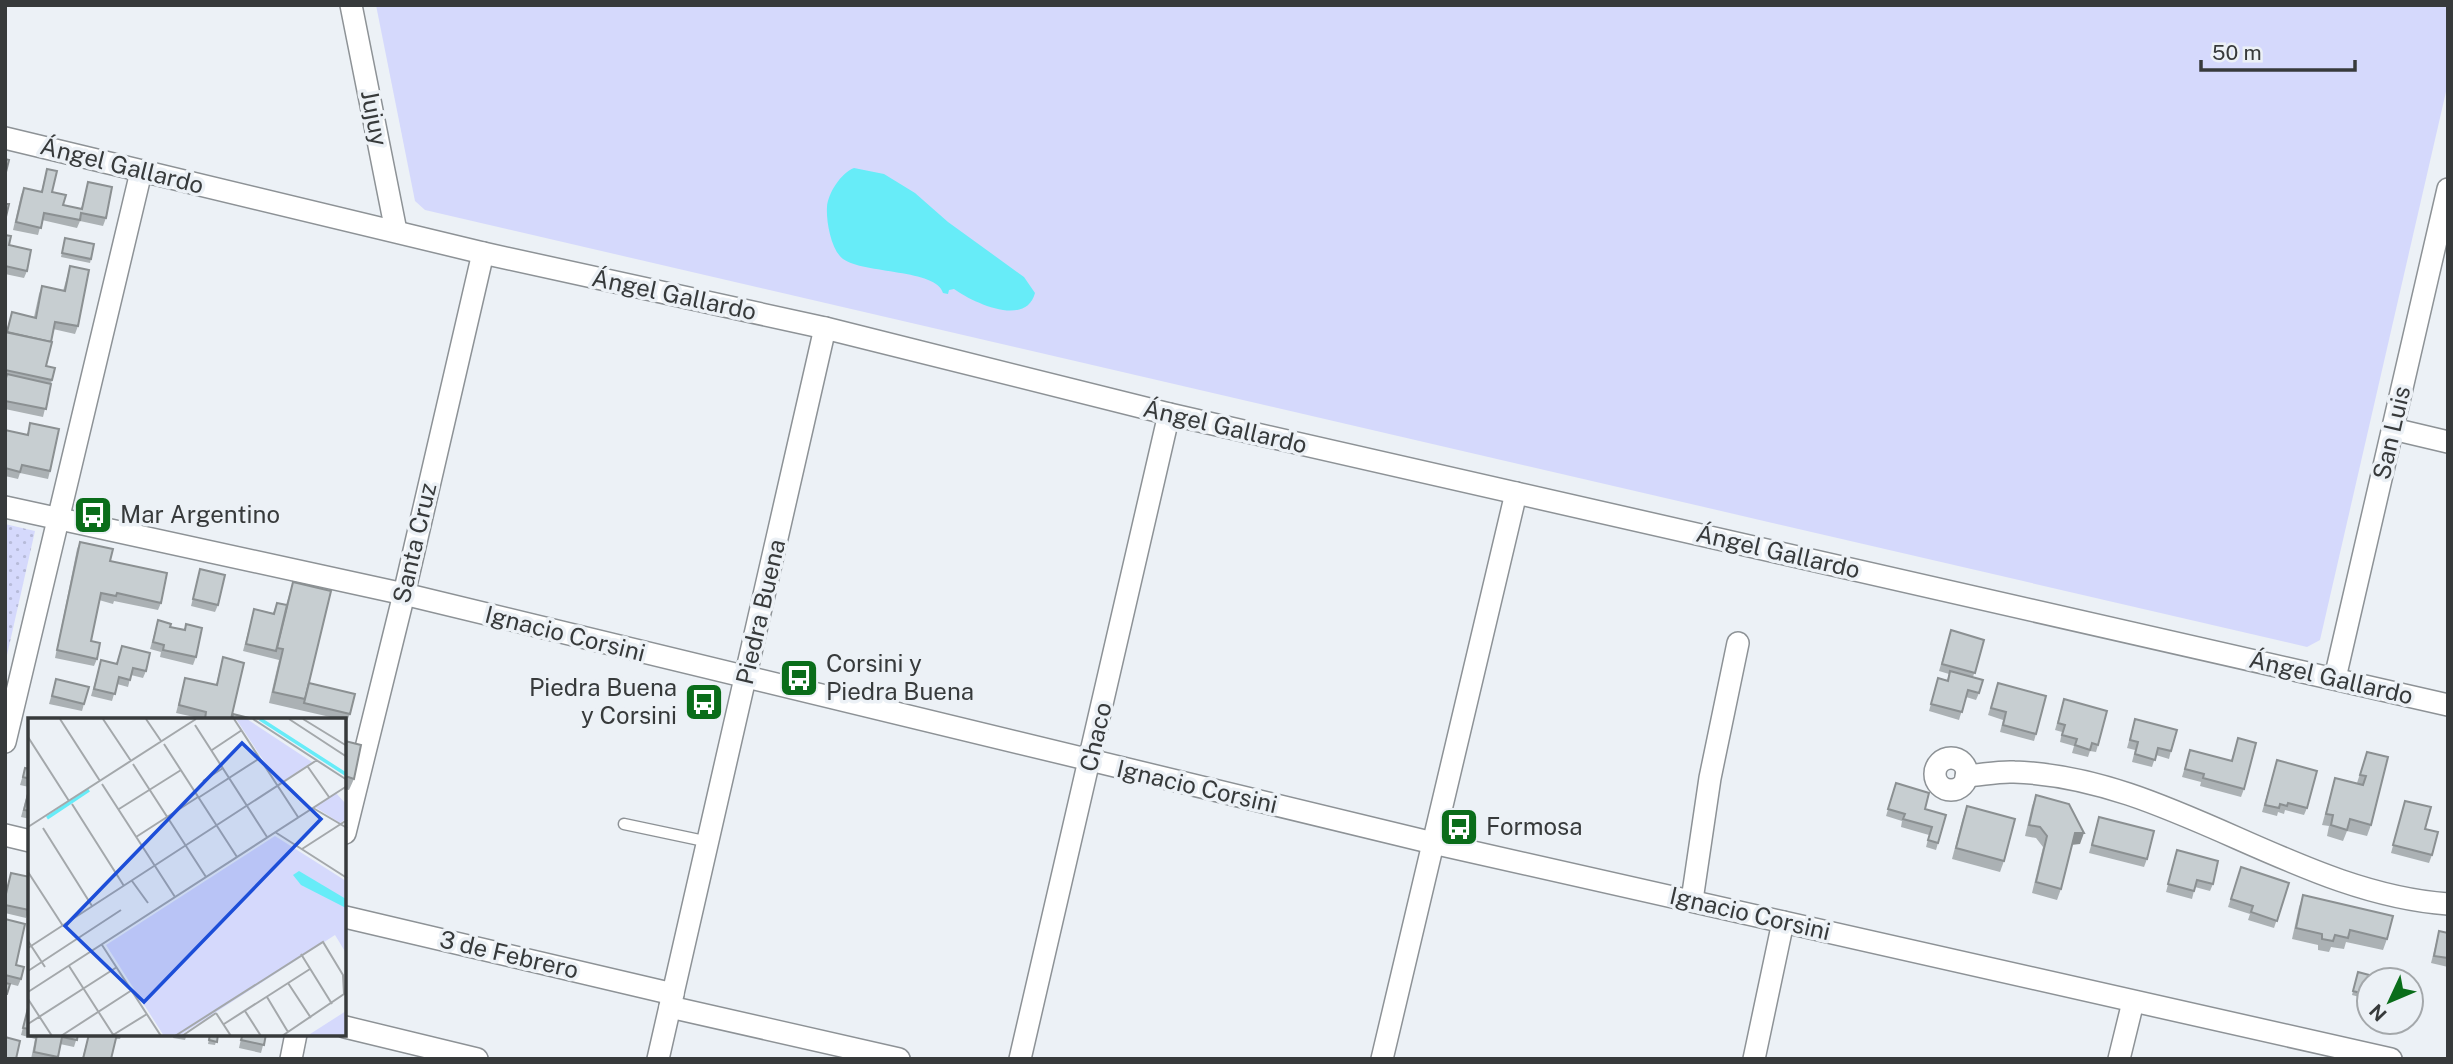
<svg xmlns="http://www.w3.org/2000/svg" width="2453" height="1064" font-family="'Public Sans',sans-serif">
	<defs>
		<pattern id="park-dots" width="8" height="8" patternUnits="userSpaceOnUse" patternTransform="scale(1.75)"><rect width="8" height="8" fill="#d5d9fc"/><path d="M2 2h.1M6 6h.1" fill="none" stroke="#b7bbd9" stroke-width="1.8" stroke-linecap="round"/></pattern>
	</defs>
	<rect width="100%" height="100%" fill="#ecf1f6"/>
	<polygon fill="#d5d9fc" points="376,5 2448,5 2448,83 2320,640 2307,647 425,210 415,201"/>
	<polygon fill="url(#park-dots)" points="5,524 35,531 5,664"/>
	<path fill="#67ecf8" d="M854,168L884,174L915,193L948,222L1024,277L1035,293C1026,328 972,302 954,289L949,290L948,294L943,293C937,269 864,274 843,259C831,250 826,221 827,207C828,193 841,173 854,168Z"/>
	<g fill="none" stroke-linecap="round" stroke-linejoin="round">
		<g stroke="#8d9296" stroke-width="13">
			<polyline id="service" points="624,824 709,842"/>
		</g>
		<g stroke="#8d9296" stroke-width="24">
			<g id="minor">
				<polyline points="351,5 396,231"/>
				<polyline points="5,138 483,253 825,328 1169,414 2448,705"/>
				<polyline points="2393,429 2448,442"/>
				<polyline points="5,507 404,594 1433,843 2391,1059"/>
				<polyline points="2335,678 2448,189"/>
				<polyline points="5,742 141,172"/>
				<circle cx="1951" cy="774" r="16"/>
				<path d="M1966,776C1982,775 1999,771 2014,772C2169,777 2295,893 2448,904"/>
				<polyline points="345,833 404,594 483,253"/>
				<polyline points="5,835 30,841"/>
				<polyline points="1692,900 1710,778 1738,643"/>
				<polyline points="345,917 673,994"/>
				<polyline points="670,1007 899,1059"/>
				<polyline points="345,1027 477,1059"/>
				<polyline points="291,1059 296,1034"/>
				<polyline points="658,1059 825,328"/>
				<polyline points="1020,1059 1169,414"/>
				<polyline points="1382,1059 1516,493"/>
				<polyline points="1754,1059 1783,922"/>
				<polyline points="2119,1059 2133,1002"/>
			</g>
		</g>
		<use href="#service" stroke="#fff" stroke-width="10"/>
		<use href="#minor" stroke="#fff" stroke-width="21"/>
	</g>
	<g fill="#abb1b4">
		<polygon points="47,169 52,192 63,205 81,209 88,182 106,218 103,226 80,221 77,228 42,220 38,235 13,230 21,195 24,188 41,192"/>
		<polygon points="5,235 9,245 27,271 24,278 5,274"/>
		<polygon points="65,238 91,259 90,263 61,257"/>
		<polygon points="70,266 78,326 75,334 53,329 46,366 52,380 43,417 5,409 5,332 6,332 12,312 34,317 39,294 42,286 63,291"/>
		<polygon points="30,423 50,471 48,479 20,473 18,479 5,476 5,430 27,435"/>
		<polygon points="80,542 110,561 161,603 158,610 114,601 113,604 99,600 91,641 97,659 94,666 55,658 77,549"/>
		<polygon points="200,569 218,605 215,612 191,606"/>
		<polygon points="293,582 309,683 350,714 347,721 345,721 345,719 339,719 269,703 279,660 243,651 254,609 273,613 277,603 286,605"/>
		<polygon points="158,620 170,627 184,630 186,624 196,657 193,665 160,657 161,652 150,649"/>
		<polygon points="1951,630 1984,640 1973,677 1979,693 1976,700 1966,697 1959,720 1929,711 1938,678 1947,680 1949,674 1939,671"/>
		<polygon points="122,646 146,671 143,678 131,675 128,687 117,684 112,701 91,696 101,660 116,664"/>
		<polygon points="223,657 231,719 253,719 203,719 176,713 185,678 216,685"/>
		<polygon points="56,679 84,704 82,711 49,704"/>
		<polygon points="1998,683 2036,734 2034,741 2000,732 2003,720 1988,715"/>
		<polygon points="2064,699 2098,745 2096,752 2090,751 2088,757 2072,753 2074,746 2060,742 2062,732 2055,730"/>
		<polygon points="2135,719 2171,751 2169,759 2156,755 2152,767 2132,762 2135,750 2127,748"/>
		<polygon points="2238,738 2244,789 2241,797 2200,786 2201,782 2182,777 2190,750 2231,761"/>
		<polygon points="345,741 354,779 349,790 345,789"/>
		<polygon points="2367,752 2371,825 2367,836 2347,831 2343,841 2327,836 2329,826 2322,825 2335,778 2357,783"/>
		<polygon points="2277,760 2307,808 2304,815 2285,810 2284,814 2278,812 2277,816 2262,812"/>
		<polygon points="25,768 30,769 30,819 21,817 29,787 20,785"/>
		<polygon points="1896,783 1925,809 1938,843 1936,850 1926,847 1929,835 1901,827 1902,821 1886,816"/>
		<polygon points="2036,795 2080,844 2072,844 2061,889 2057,900 2032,893 2043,847 2036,838 2025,836 2032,806"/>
		<polygon points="2405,801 2425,829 2432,855 2429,863 2391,853"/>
		<polygon points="1967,806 2004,861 2000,872 1952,859 1963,817"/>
		<polygon points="2099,817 2147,859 2144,867 2089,853"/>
		<polygon points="2177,850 2213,884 2210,891 2195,887 2192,899 2166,892"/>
		<polygon points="2241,867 2289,883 2274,928 2248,920 2250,914 2228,907"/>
		<polygon points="11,873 29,910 26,918 5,913 5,894"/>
		<polygon points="2303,895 2387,939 2383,950 2346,942 2344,949 2331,947 2329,952 2318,950 2318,945 2292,939 2299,907"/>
		<polygon points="5,919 16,965 21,979 18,986 10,984 5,999"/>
		<polygon points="2439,931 2448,933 2448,967 2431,963"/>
		<polygon points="2358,972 2369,991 2367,999 2352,995"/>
		<polygon points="28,1008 30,1008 30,1034 78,1034 74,1047 60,1044 57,1059 31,1059 35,1039 21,1035"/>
		<polygon points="89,1034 122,1034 120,1039 116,1039 111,1059 82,1059"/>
		<polygon points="174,1034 187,1034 185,1040 173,1038"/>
		<polygon points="210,1034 218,1034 215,1045 208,1044"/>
		<polygon points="242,1034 266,1034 261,1053 239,1048"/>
	</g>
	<polygon fill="#8b9092" points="2075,833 2084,833 2080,844 2071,845"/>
	<g fill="#c7ced1" stroke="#8b9092" stroke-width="2">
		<polygon points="5,159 9,160 5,176"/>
		<polygon points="47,169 57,171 52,192 66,195 63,205 82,209 88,182 112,187 106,218 81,213 80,220 44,213 41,228 16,222 24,188 42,192"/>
		<polygon points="5,204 9,204 5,221"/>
		<polygon points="5,235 11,236 9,245 31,250 27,271 5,266"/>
		<polygon points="65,238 94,244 91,259 62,253"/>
		<polygon points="70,266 89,270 78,326 55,322 51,342 7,332 12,312 36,318 42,286 65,291"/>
		<polygon points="5,332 52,342 46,366 55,368 52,380 5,370"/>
		<polygon points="7,374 51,384 46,409 5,401 5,382"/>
		<polygon points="30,423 59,429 50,471 22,465 20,472 5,468 5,430 28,435"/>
		<polygon points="80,542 113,549 110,561 167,573 161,603 117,593 116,596 101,593 91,641 100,643 97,659 57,650"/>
		<polygon points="200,569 225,575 218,605 193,599"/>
		<polygon points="293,582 331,591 305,699 273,692 283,649 277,648"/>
		<polygon points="277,603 287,605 276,651 246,644 254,609 274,614"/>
		<polygon points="158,620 171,624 170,627 185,630 186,624 202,628 196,657 163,650 164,645 153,642"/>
		<polygon points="1951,630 1984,640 1975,673 1942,664"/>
		<polygon points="122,646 150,653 146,671 133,668 130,680 119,677 115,694 94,689 101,660 117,664"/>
		<polygon points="223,657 244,663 231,719 205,719 206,712 179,705 185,678 217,685"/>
		<polygon points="1950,671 1983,680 1979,693 1968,690 1962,712 1931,704 1938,678 1948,681"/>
		<polygon points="56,679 89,687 84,704 52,696"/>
		<polygon points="309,683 355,694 350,714 304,703"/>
		<polygon points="1998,683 2046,696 2036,734 2003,725 2006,712 1991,708"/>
		<polygon points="2064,699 2107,711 2098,745 2092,743 2090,750 2075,745 2077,739 2062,735 2065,725 2058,723"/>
		<polygon points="233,714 253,719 232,719"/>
		<polygon points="2135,719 2177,730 2171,751 2158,748 2155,760 2135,754 2138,742 2130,740"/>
		<polygon points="2238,738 2256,743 2244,789 2203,778 2204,774 2185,769 2190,750 2232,761"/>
		<polygon points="345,741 361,745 354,779 345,776"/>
		<polygon points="2367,752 2388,757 2371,825 2350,819 2347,830 2331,825 2333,815 2326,814 2335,778 2363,785 2366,776 2360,775"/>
		<polygon points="2277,760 2317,771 2307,808 2288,803 2287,806 2280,804 2279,808 2265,805"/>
		<polygon points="25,768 30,769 30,779 23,777"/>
		<polygon points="1896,783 1929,793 1925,809 1946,815 1938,843 1928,840 1932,827 1903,819 1905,814 1888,809"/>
		<polygon points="30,786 30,811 24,810"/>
		<polygon points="2036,795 2069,804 2084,833 2075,833 2061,889 2036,882 2047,836 2040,827 2029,825"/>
		<polygon points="2405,801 2431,807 2425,829 2438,832 2432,855 2393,845"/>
		<polygon points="1967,806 2015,819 2004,861 1956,848"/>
		<polygon points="2099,817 2154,831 2147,859 2092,845"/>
		<polygon points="2177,850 2218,861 2213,884 2197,880 2194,891 2168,884"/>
		<polygon points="2241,867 2289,883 2277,921 2251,912 2253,906 2231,899"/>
		<polygon points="11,873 30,877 30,905 29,910 5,905 5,898"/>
		<polygon points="2303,895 2393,916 2387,939 2350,930 2348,938 2335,935 2333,941 2322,939 2322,934 2296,928"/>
		<polygon points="5,919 25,924 16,965 24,967 21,979 5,975"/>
		<polygon points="2439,931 2448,933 2448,958 2434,956"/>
		<polygon points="2358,972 2373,976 2372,980 2369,980 2368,995 2353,991"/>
		<polygon points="5,983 10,984 7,994 5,994"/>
		<polygon points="28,1008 30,1008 30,1029 23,1028"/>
		<polygon points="37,1034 78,1034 77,1040 62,1037 58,1057 34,1052"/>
		<polygon points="89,1034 117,1034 111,1059 83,1059"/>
		<polygon points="210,1034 218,1034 217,1042 209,1040"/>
		<polygon points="243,1034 266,1034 264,1045 241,1040"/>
		<polygon points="5,1037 20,1041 16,1059 5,1058"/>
	</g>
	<defs>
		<g id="bus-square" transform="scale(2.0125)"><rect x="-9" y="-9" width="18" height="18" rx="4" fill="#0a6d1a" stroke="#ecf1f6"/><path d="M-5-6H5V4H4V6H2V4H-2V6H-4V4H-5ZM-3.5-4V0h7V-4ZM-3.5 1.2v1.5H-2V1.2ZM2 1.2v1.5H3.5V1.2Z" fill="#fff"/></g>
	</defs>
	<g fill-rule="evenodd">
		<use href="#bus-square" x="93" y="515"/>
		<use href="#bus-square" x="799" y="678"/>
		<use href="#bus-square" x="704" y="702"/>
		<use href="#bus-square" x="1459" y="827"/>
	</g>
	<g text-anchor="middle" stroke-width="7" stroke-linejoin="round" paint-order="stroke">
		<g font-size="24" fill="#373a3b" stroke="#ecf1f6">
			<text transform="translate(374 118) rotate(79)" y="8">Jujuy</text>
			<text transform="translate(122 166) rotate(14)" y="8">Ángel Gallardo</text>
			<text transform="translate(674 295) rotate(12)" y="8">Ángel Gallardo</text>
			<text transform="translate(1225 427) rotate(13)" y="8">Ángel Gallardo</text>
			<text transform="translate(2392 433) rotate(-77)" y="8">San Luis</text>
			<text transform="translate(415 543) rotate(-77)" y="8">Santa Cruz</text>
			<text transform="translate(1778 552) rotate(13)" y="8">Ángel Gallardo</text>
			<text transform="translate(761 612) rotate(-77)" y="8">Piedra Buena</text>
			<text transform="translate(565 634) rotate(14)" y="8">Ignacio Corsini</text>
			<text transform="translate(2331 678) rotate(13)" y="8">Ángel Gallardo</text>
			<text transform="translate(1096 737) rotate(-77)" y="8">Chaco</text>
			<text transform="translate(1197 787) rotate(13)" y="8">Ignacio Corsini</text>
			<text transform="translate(1750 914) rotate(13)" y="8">Ignacio Corsini</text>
			<text transform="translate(509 955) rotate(13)" y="8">3 de Febrero</text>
		</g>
		<g font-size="24" fill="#373a3b" stroke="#ecf1f6" text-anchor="start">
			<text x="120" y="523">Mar Argentino</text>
			<text x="826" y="672">Corsini y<tspan x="826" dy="28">Piedra Buena</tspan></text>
			<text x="677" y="696" text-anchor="end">Piedra Buena<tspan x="677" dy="28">y Corsini</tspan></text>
			<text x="1486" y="835">Formosa</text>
		</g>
	</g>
	<g transform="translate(28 718)">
		<rect width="318" height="318" fill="#ecf1f6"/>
		<path d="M247,118L318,163V235L307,217L151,318H136L78,227ZM318,293V318H279Z" fill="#d5d9fc"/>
		<path d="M208,1H219L284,44L251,66ZM308,75L318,86V101L312,105L287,89Z" fill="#d5d9fc"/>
		<path d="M271,153L318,181V190L273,167L265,157Z" fill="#67ecf8"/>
		<path fill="none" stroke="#67ecf8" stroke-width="3.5" d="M232,1L319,57M19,100L61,72"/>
		<path fill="none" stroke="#a4a8ab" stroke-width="2" d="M32,1L72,63M75,1L103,43M118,1L133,23M206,1L270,99M225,1L319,62M261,1L319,39M275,1L319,28M167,7L239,119M0,19L41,83M136,26L209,139M184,32L214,12M105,46L178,159M280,49L301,79M175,63L195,50M74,66L147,179M170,80L232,40M44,86L96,168M285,90L319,110M91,91L153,52M0,109L168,1M15,110L64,188M247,114L319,160M108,119L170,79M274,131L319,102M0,154L35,208M104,163L120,185M0,223L17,249M74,227L133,318M0,230L289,42M273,236L304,286M41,248L86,318M0,253L93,192M260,265L283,300M0,274L319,68M239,279L260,314M0,281L24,318M217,293L233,318M188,295L203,318M0,306L89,249M196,306L282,251M85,317L119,296M33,318L104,272M147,318L295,224L315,257L316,276L254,318M154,318L188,295"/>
		<path fill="#1d4ed8" fill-opacity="0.15" stroke="#1d4ed8" stroke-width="3.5" d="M214,25L293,101L116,284L37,208Z"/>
		<rect width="318" height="318" fill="none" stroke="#373a3b" stroke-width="3.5"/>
	</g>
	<rect width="2453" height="1064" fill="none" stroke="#373a3b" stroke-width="14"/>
	<g transform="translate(2390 1001) rotate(226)"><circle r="33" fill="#ecf1f6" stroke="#a4a8ab" stroke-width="2"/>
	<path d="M0-5L12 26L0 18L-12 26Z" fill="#0a6d1a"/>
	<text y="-10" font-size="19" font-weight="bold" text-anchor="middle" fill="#373a3b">N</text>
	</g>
	<path d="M2201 60v10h154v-10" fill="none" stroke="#373a3b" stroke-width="3.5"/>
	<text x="2212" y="60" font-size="21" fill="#373a3b" stroke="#ecf1f6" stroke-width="5" paint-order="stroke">50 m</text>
</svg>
